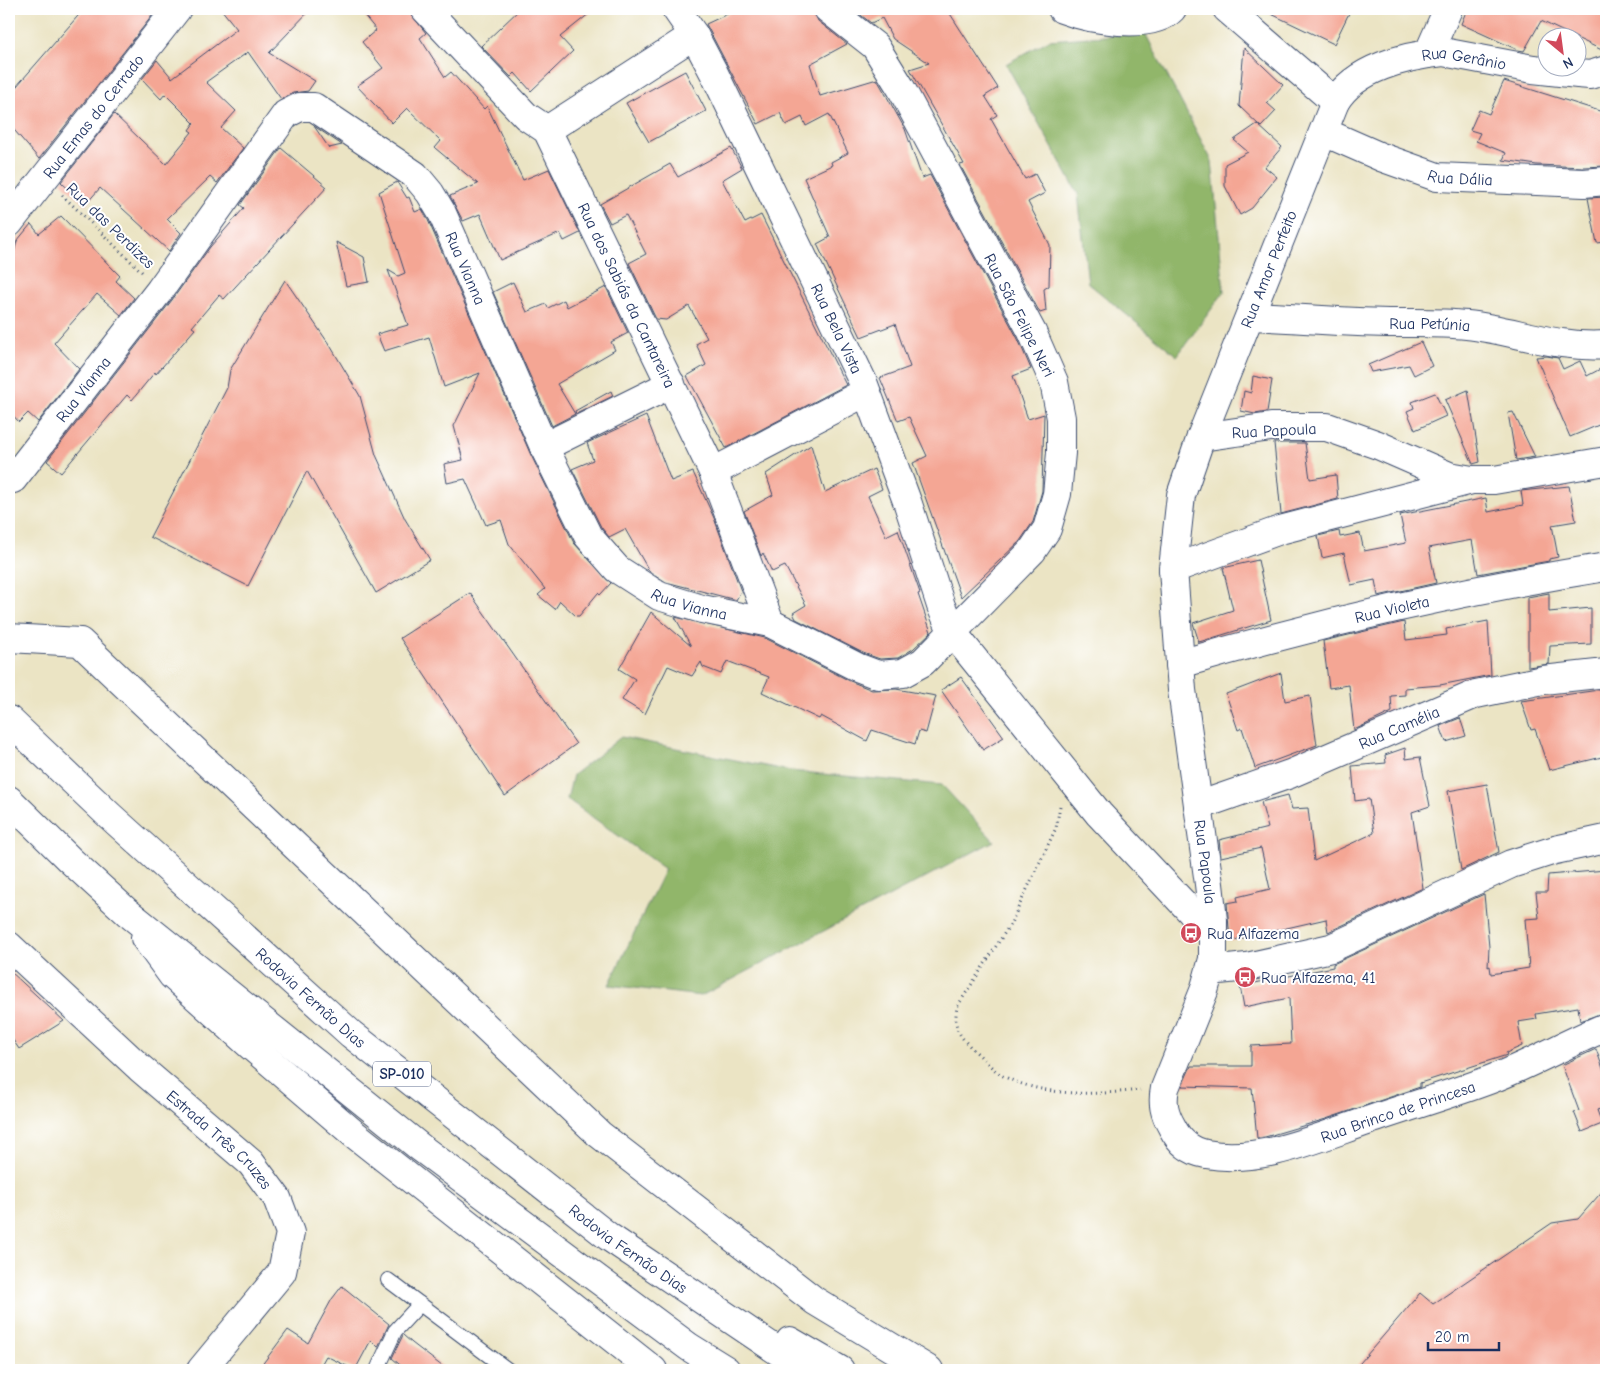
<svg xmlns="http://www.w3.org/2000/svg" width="1615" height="1379" font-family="'Comic Neue',sans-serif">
	<rect width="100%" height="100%" fill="#fff"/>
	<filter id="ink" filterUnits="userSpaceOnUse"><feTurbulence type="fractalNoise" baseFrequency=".02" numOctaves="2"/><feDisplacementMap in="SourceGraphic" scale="10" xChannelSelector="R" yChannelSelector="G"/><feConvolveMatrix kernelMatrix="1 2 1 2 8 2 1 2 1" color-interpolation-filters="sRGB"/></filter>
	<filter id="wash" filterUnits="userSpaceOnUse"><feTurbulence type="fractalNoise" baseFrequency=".0096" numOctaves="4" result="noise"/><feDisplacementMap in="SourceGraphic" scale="20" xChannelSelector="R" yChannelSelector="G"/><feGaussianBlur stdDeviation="1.12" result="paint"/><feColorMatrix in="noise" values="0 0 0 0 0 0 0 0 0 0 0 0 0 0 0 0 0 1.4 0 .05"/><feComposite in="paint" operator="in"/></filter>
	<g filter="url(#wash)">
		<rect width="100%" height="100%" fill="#ebe4c4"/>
		<g fill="#91b66a" stroke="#567264">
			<polygon points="1145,33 1212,161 1224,292 1177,356 1088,283 1078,194 1006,64 1049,40"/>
			<polygon points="621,737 790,771 942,785 994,841 701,996 609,985 665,869 567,799 573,775"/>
		</g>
		<g id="blocks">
			<g fill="#f4a694">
				<polygon points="84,9 145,9 152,16 39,159 9,124 9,95"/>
				<polygon points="221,9 311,9 269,53 315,81 308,91 293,93 281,99 248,52 206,82 236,111 221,128 243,148 217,183 210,177 167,219 181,233 169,251 100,188 85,205 61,182 114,114 166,164 192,132 189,130 194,123 165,94 161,99 142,79 157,60 172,78 237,29"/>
				<polygon points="359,9 407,9 426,33 420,38 445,77 451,72 484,109 487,106 523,180 549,169 580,233 564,241 560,233 500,260 480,214 463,221 450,196 478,184 435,148 441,141 407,108 392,123 357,86 383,68 362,42 376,30"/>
				<polygon points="520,9 595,9 560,37 573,51 531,91 515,73 511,77 481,46"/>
				<polygon points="738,9 813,9 818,21 847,44 810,64 820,96 877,79 905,129 922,178 930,175 1018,339 1031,369 1013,376 1028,419 1044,414 1042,491 1033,522 1020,541 961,597 913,463 927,456 909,417 898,421 880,378 910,367 895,324 861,337 817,244 830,237 804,178 832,165 831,162 848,153 829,114 806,126 802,117 786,125 780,113 758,124 706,24"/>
				<polygon points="853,9 947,9 998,88 985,96 997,115 991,119 1025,179 1035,174 1045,193 1028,202 1050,245 1049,286 1044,289 1046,311 1040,313 960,165 964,164 910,69 929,63 893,39 882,18 871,23"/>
				<polygon points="1261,9 1351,9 1334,44"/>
				<polygon points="1467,9 1606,9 1606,52 1541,21 1524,51 1518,50 1461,24"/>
				<polygon points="1244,48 1283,85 1267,103 1276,111 1261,127 1239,106"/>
				<polygon points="685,71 706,111 649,142 626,103"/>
				<polygon points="1504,81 1606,113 1606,166 1584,167 1537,165 1503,160 1506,153 1476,141 1480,133 1470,130 1479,110 1489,114"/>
				<polygon points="1257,124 1282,147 1265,167 1277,177 1252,208 1240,215 1225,186 1225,164 1248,152 1234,140"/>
				<polygon points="314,126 342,145 329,148"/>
				<polygon points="281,148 327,187 224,299 219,295 192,327 195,329 156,374 155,372 132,400 127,395 61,473 47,461 172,300 210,247 244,208 240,205"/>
				<polygon points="731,148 742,168 722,180 745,223 761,215 846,385 726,448 687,376 706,365 696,344 707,338 689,306 666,320 656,319 629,263 646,254 626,215 610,223 600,204 670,164 678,177"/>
				<polygon points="397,182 407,198 409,197 415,212 422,209 428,220 530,453 574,543 611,583 600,595 598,593 579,616 576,616 560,601 555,609 538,595 545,589 509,544 501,520 486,525 465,479 447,483 444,464 463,460 454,426 480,373 444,387 429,337 384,351 377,334 408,325 388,270 398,276 405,273 379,192"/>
				<polygon points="1606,197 1606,242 1597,243 1588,198"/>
				<polygon points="61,216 120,276 116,281 134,298 121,315 97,294 54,343 79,369 38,422 28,413 19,422 9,411 9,273 17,241 31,224 39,234"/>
				<polygon points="336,242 364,257 369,282 346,286"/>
				<polygon points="285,280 331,347 360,396 376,455 405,519 430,560 376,593 307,471 248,586 150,537 227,388 230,370"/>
				<polygon points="513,282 527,312 546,304 548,308 564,300 567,307 606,287 628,333 611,342 615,350 557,384 575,414 552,426 493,292"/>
				<polygon points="1421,342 1432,366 1414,375 1409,365 1371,372 1368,365"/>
				<polygon points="1547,356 1558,358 1563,369 1580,361 1587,376 1606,366 1606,422 1570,437 1536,357"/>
				<polygon points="1253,376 1272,380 1267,412 1255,414 1241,411 1244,391 1251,393"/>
				<polygon points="1468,390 1480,462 1473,464 1445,400"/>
				<polygon points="611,391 613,396 576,414 575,411"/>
				<polygon points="1435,393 1446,416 1415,430 1407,411 1414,408 1412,402"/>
				<polygon points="1513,412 1535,457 1516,460 1508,413"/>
				<polygon points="646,416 671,481 693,472 714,518 741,591 736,600 666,582 649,571 625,529 609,537 601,527 572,469 593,460 587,443"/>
				<polygon points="1274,443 1305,443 1310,479 1336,475 1338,499 1281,514"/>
				<polygon points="811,445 825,492 874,469 882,489 868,496 886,536 898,530 920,593 918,594 931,632 913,649 898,658 880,659 863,653 796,619 793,613 806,605 785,566 772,572 763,553 761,556 744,511 773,495 766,474"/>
				<polygon points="1569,486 1576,521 1552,525 1558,557 1549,559 1549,561 1478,574 1472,540 1429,548 1436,583 1378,596 1375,580 1351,585 1344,553 1322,558 1318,536 1339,531 1340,537 1360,533 1364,551 1406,543 1400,515 1486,498 1488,512 1523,505 1521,491"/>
				<polygon points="1258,560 1271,620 1199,642 1193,623 1233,610 1223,568"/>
				<polygon points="470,593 576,744 505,796 400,638"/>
				<polygon points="1549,593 1549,612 1591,608 1591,644 1550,646 1549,664 1528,667 1528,597"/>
				<polygon points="651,612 691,646 675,617 765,638 850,681 872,690 896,689 936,696 926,733 919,731 915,744 872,730 867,741 821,716 819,719 762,692 769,677 727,661 721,674 703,667 701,662 692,676 668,666 645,714 622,700 635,679 619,669"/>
				<polygon points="1488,621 1491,675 1440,685 1405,688 1405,695 1391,696 1392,712 1354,730 1349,685 1329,688 1323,641 1404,622 1406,640 1447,635 1446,629"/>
				<polygon points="1281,673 1285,701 1310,696 1317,745 1255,768 1242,728 1238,730 1226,694"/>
				<polygon points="961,677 1004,737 983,750 941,690"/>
				<polygon points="1606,689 1606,756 1549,770 1535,729 1531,730 1521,701"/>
				<polygon points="1460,718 1466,736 1446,742 1440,726"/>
				<polygon points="1405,748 1406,759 1420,757 1430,806 1412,812 1423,888 1328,932 1326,919 1230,941 1227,903 1238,901 1237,897 1270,889 1261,848 1221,857 1219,840 1268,828 1261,802 1288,795 1292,809 1308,808 1314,861 1374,833 1369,799 1355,801 1352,766 1386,763 1385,755"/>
				<polygon points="1487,784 1499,852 1461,870 1448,791"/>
				<polygon points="1606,870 1606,1012 1580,1021 1578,1007 1536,1014 1537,1019 1518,1022 1522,1046 1506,1053 1507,1055 1420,1083 1420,1087 1326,1119 1265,1137 1257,1138 1252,1088 1182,1086 1191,1066 1251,1066 1251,1046 1291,1044 1289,998 1244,1007 1240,986 1333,967 1333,964 1484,894 1489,947 1488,967 1490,966 1491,974 1529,968 1525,919 1539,918 1536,892 1547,892 1548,875"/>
				<polygon points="9,970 64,1021 19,1049 9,1034"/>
				<polygon points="1596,1049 1606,1077 1606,1107 1597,1110 1602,1124 1582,1132 1574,1112 1579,1111 1562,1065"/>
				<polygon points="1606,1187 1606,1370 1354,1370 1420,1293 1433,1304 1552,1223 1578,1219"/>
				<polygon points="342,1286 389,1324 378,1347 371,1340 355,1370 326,1356 318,1370 258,1370 288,1330 308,1343 332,1299"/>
				<polygon points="403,1335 412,1343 447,1370 406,1370 392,1358"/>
			</g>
		</g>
	</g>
	<g filter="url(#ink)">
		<use href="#blocks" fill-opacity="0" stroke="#3a4a6d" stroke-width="1"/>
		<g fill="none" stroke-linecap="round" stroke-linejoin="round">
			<g stroke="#3a4a6d" stroke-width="16">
				<g id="service">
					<polyline points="388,1280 508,1370"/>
					<polyline points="377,1370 395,1331 420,1304"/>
				</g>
			</g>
			<g stroke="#3a4a6d" stroke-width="30">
				<g id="minor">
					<path id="s1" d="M425,9L526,116L547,130L713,472L770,623"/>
					<path id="s2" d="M676,9L694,35L714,73L863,382L908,504L941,606L953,633L1099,814L1213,935"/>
					<path d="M1062,9C1088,19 1151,31 1172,9"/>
					<polyline points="1227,9 1335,102"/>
					<polyline points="1428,54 1448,9"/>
					<polyline points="547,130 694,35"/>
					<path id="s3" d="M1324,132L1381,157L1437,177L1584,183L1606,181"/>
					<path id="s4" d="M9,223L177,9"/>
					<path id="s5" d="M1251,316C1296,318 1342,322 1388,323C1414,323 1441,322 1467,325C1514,330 1559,349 1606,345"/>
					<path id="s6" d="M1201,437L1335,102C1355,68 1406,56 1443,52L1533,69L1578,74L1590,75L1606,70"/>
					<polyline points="544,447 671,384"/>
					<polyline points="713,472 866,392"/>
					<path id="s7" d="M13,479L160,290L286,114L300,107H314L415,175L430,193L442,213L544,447L588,536L617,569L659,596L702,609L770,623L857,667L878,675L903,673L923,662L1032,551L1047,529L1057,494L1061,453V418L1054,382L1032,332L901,88L875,46L828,9"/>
					<path id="s8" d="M1472,480L1449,476L1378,445L1327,427H1271L1201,437L1181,495L1173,569L1182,690L1209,884L1213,920V959L1204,991L1165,1088C1162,1103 1164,1113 1172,1127C1179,1141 1189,1151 1206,1154C1260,1164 1317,1138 1367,1121C1407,1107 1449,1095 1489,1080C1529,1065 1567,1043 1606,1027"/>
					<polyline points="1173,569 1280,530 1472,480 1494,480 1606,461"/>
					<polyline points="9,638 80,642 599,1134 815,1301 929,1370"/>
					<path id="s9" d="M1180,664C1320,623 1462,590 1606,567"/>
					<path id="s10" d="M1198,806L1290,774L1476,694L1543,680L1606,673"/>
					<polyline points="1210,971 1247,967 1331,948 1511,864 1555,850 1606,839"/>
				</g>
			</g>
			<g stroke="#3a4a6d" stroke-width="30">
				<g id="secondary">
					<path id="s11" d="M9,946L140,1068L251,1163L277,1198L290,1233L282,1272L201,1370"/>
				</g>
			</g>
			<g stroke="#3a4a6d" stroke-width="30">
				<g id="motorway">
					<path id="s12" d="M9,720L110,816L351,1034L609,1237L806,1370"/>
					<polyline points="9,800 69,859 127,912 421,1148 689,1347 726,1370"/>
					<polyline points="145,938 172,975 250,1045 354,1134 653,1370"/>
					<polyline points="790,1341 840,1370"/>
				</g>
			</g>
			<g stroke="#3a4a6d" stroke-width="3" stroke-dasharray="1 4" stroke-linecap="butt">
				<polyline points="62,195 142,272"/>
				<path d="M1060,806L1056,828L1011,923L957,1007C953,1030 960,1037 977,1053C985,1060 994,1071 1003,1076C1044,1097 1095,1095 1140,1090"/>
			</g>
			<use href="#service" stroke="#fff" stroke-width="14"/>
			<use href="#minor" stroke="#fff" stroke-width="28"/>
			<use href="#secondary" stroke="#fff" stroke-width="28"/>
			<use href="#motorway" stroke="#fff" stroke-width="28"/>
		</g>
	</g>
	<defs>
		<g id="bus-disc" transform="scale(1.125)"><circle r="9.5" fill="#d1495b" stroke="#fff"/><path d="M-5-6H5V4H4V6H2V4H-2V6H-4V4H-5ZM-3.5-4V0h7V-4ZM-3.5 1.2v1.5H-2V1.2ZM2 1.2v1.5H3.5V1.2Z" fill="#fff"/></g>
	</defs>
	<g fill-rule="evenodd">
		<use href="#bus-disc" x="1191" y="933"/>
		<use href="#bus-disc" x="1245" y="977"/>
	</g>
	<g text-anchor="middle" stroke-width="4" stroke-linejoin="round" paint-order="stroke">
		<rect fill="#fff" stroke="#5f6d8e" stroke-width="1" x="373" y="1061.5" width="58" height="25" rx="4"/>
		<g font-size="15" font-weight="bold" fill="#1b2f5e">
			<text x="402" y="1079">SP-010</text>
		</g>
		<g font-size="16" fill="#1b2f5e" stroke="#fff">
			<text dy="6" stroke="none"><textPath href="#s6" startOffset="505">Rua Gerânio</textPath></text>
			<text dy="6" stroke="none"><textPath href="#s4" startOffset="136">Rua Emas do Cerrado</textPath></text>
			<text dy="6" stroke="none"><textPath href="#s3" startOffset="145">Rua Dália</textPath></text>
			<text transform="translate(111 225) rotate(44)" y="6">Rua das Perdizes</text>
			<text dy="6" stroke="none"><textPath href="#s7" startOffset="714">Rua Vianna</textPath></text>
			<text dy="6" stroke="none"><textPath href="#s6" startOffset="181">Rua Amor Perfeito</textPath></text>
			<text dy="6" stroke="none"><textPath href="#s1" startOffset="356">Rua dos Sabiás da Cantareira</textPath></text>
			<text transform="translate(1020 315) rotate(63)" y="6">Rua São Felipe Neri</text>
			<text dy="6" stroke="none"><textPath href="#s5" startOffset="179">Rua Petúnia</textPath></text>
			<text dy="6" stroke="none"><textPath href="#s2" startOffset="358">Rua Bela Vista</textPath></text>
			<text dy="6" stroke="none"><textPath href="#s7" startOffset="114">Rua Vianna</textPath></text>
			<text transform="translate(1274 430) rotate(-3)" y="6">Rua Papoula</text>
			<text dy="6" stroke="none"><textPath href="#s7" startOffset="1134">Rua Vianna</textPath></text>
			<text dy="6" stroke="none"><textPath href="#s9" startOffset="219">Rua Violeta</textPath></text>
			<text dy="6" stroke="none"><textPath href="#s10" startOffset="216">Rua Camélia</textPath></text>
			<text dy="6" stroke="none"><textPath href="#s8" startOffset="712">Rua Papoula</textPath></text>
			<text dy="6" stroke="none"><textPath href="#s12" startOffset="410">Rodovia Fernão Dias</textPath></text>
			<text dy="6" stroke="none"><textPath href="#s8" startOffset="1232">Rua Brinco de Princesa</textPath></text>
			<text dy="6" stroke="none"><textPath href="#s11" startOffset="286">Estrada Três Cruzes</textPath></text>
			<text dy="6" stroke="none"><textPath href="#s12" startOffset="815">Rodovia Fernão Dias</textPath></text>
		</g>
		<g font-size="16" fill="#1b2f5e" stroke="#fff" text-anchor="start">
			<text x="1207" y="939">Rua Alfazema</text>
			<text x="1261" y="983">Rua Alfazema, 41</text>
		</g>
	</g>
	<rect width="1615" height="1379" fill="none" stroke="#fff" stroke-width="30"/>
	<g transform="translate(1562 52) rotate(151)"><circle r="24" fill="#ffffff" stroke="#a4acbf"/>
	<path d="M0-4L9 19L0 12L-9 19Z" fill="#d1495b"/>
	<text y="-8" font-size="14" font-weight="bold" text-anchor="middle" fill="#1b2f5e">N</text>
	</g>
	<path d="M1428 1342v8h71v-8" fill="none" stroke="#1b2f5e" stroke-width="2.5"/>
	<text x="1435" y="1342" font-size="15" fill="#1b2f5e" stroke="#ffffff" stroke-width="4" paint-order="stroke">20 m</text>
</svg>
